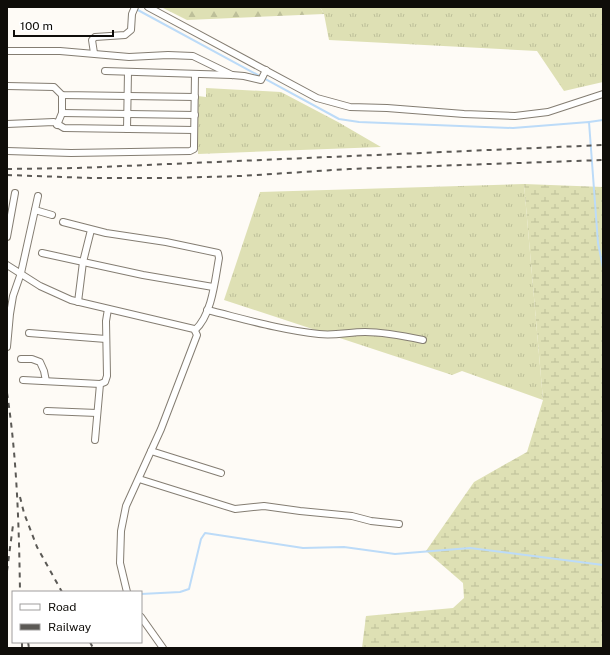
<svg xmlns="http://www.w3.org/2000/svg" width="610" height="655" font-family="'Public Sans',sans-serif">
	<defs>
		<pattern id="grass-tufts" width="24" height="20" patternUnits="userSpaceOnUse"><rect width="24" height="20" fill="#dee0b4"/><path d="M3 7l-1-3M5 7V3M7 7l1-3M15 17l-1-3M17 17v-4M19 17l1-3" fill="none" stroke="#bdbf99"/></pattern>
		<pattern id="forest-firs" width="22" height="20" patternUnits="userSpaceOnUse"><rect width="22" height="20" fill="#dee0b4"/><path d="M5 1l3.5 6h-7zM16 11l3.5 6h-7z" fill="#bdbf99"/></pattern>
		<pattern id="wetland-marsh" width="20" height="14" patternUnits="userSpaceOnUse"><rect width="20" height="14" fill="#dee0b4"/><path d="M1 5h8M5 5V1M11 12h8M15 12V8" fill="none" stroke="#bdbf99"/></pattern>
	</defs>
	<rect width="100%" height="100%" fill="#fefbf6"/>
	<g fill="url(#grass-tufts)">
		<polygon points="320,7 603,7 603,82 564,91 537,51 329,40 324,14"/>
		<polygon points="206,88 281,92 338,122 381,147 198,154 198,96 206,97"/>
		<polygon points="524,184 543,400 462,371 452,375 224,300 260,192"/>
	</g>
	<polygon fill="url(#forest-firs)" points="161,7 320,7 324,14 187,20"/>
	<polygon fill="url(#wetland-marsh)" points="524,184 603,187 603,648 362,648 366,616 453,608 464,598 463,583 426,551 474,482 527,452 543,400"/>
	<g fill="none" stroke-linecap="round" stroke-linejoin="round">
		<g stroke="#bcdbf8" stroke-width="2">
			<polyline points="136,9 339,119 359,122 513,128 589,122 598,243 603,268"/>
			<polyline points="589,122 603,120"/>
			<polyline points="141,594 180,592 189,589 201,539 205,533 303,548 344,547 395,554 470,548 603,565"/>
		</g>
		<g stroke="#847d72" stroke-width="8">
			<g id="street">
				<polyline points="148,7 317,98 350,107 387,108 464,114 515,116 548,112 603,94"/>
				<polyline points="7,51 60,51 129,57 168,55 193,56 232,75"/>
				<polyline points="94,53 92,40 95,37 125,35 131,30 132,14 135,7"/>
				<polyline points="105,71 232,75 244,76 261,80 266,70"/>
				<polyline points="7,86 54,87 62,95 195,97"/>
				<polyline points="62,113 195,115"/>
				<polyline points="7,124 54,122 64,128 194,130"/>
				<polyline points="57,125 62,113 62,95"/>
				<polyline points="127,129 128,72"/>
				<polyline points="7,151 71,153 190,151 194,149 194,145 195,74"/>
				<polyline points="35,210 52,215"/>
				<path d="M63,222L106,233L166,242L218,253L219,258C215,280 212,315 195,330"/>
				<polyline points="7,237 15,193"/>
				<polyline points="42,253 143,275 213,287"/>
				<polyline points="7,265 40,286 71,300 194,329 197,335 161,429 126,506 121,531 120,563 127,592"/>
				<polyline points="78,302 83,262 91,230"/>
				<path d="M207,310C244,319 281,330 319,334C335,336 349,332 365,332C384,332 404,336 423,340"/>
				<polyline points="29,333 106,339"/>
				<polyline points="7,347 10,314 13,296 21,273 38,196"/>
				<polyline points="21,359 32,359 40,362 44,371 46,381"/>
				<polyline points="23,380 100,384"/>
				<polyline points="47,411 97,413"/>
				<polyline points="95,440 100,384 105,382 107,376 106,321 108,309"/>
				<polyline points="151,451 221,473"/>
				<polyline points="139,479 235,509 264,506 300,511 352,516 371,521 399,524"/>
				<polyline points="141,617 163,648"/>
			</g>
		</g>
		<use href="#street" stroke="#fff" stroke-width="6"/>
		<g stroke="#5b5955" stroke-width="2" stroke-dasharray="5 5" stroke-linecap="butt">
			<polyline points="7,169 78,168 603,145"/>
			<polyline points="7,175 91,178 169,178 241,176 349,169 603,160"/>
			<path d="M7,393C17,458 19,526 20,592"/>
			<polyline points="20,497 24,513 37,547 62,592"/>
			<polyline points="7,571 13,525"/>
			<polyline points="22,642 22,648"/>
			<polyline points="28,642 29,648"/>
			<polyline points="90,642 93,648"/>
		</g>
	</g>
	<rect width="610" height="655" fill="none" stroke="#0f0d09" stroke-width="16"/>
	<rect x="12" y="591" width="130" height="52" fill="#ffffff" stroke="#9f9e9d"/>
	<rect x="20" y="604" width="20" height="6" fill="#ffffff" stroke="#9f9e9d"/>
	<text x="48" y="611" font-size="12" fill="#0f0d09">Road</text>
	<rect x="20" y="624" width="20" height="6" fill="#5b5955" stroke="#9f9e9d"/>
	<text x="48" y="631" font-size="12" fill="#0f0d09">Railway</text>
	<path d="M14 30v6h99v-6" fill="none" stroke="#0f0d09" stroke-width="2"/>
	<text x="20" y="30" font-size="12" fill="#0f0d09" stroke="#ffffff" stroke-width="3" paint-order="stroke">100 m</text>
</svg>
